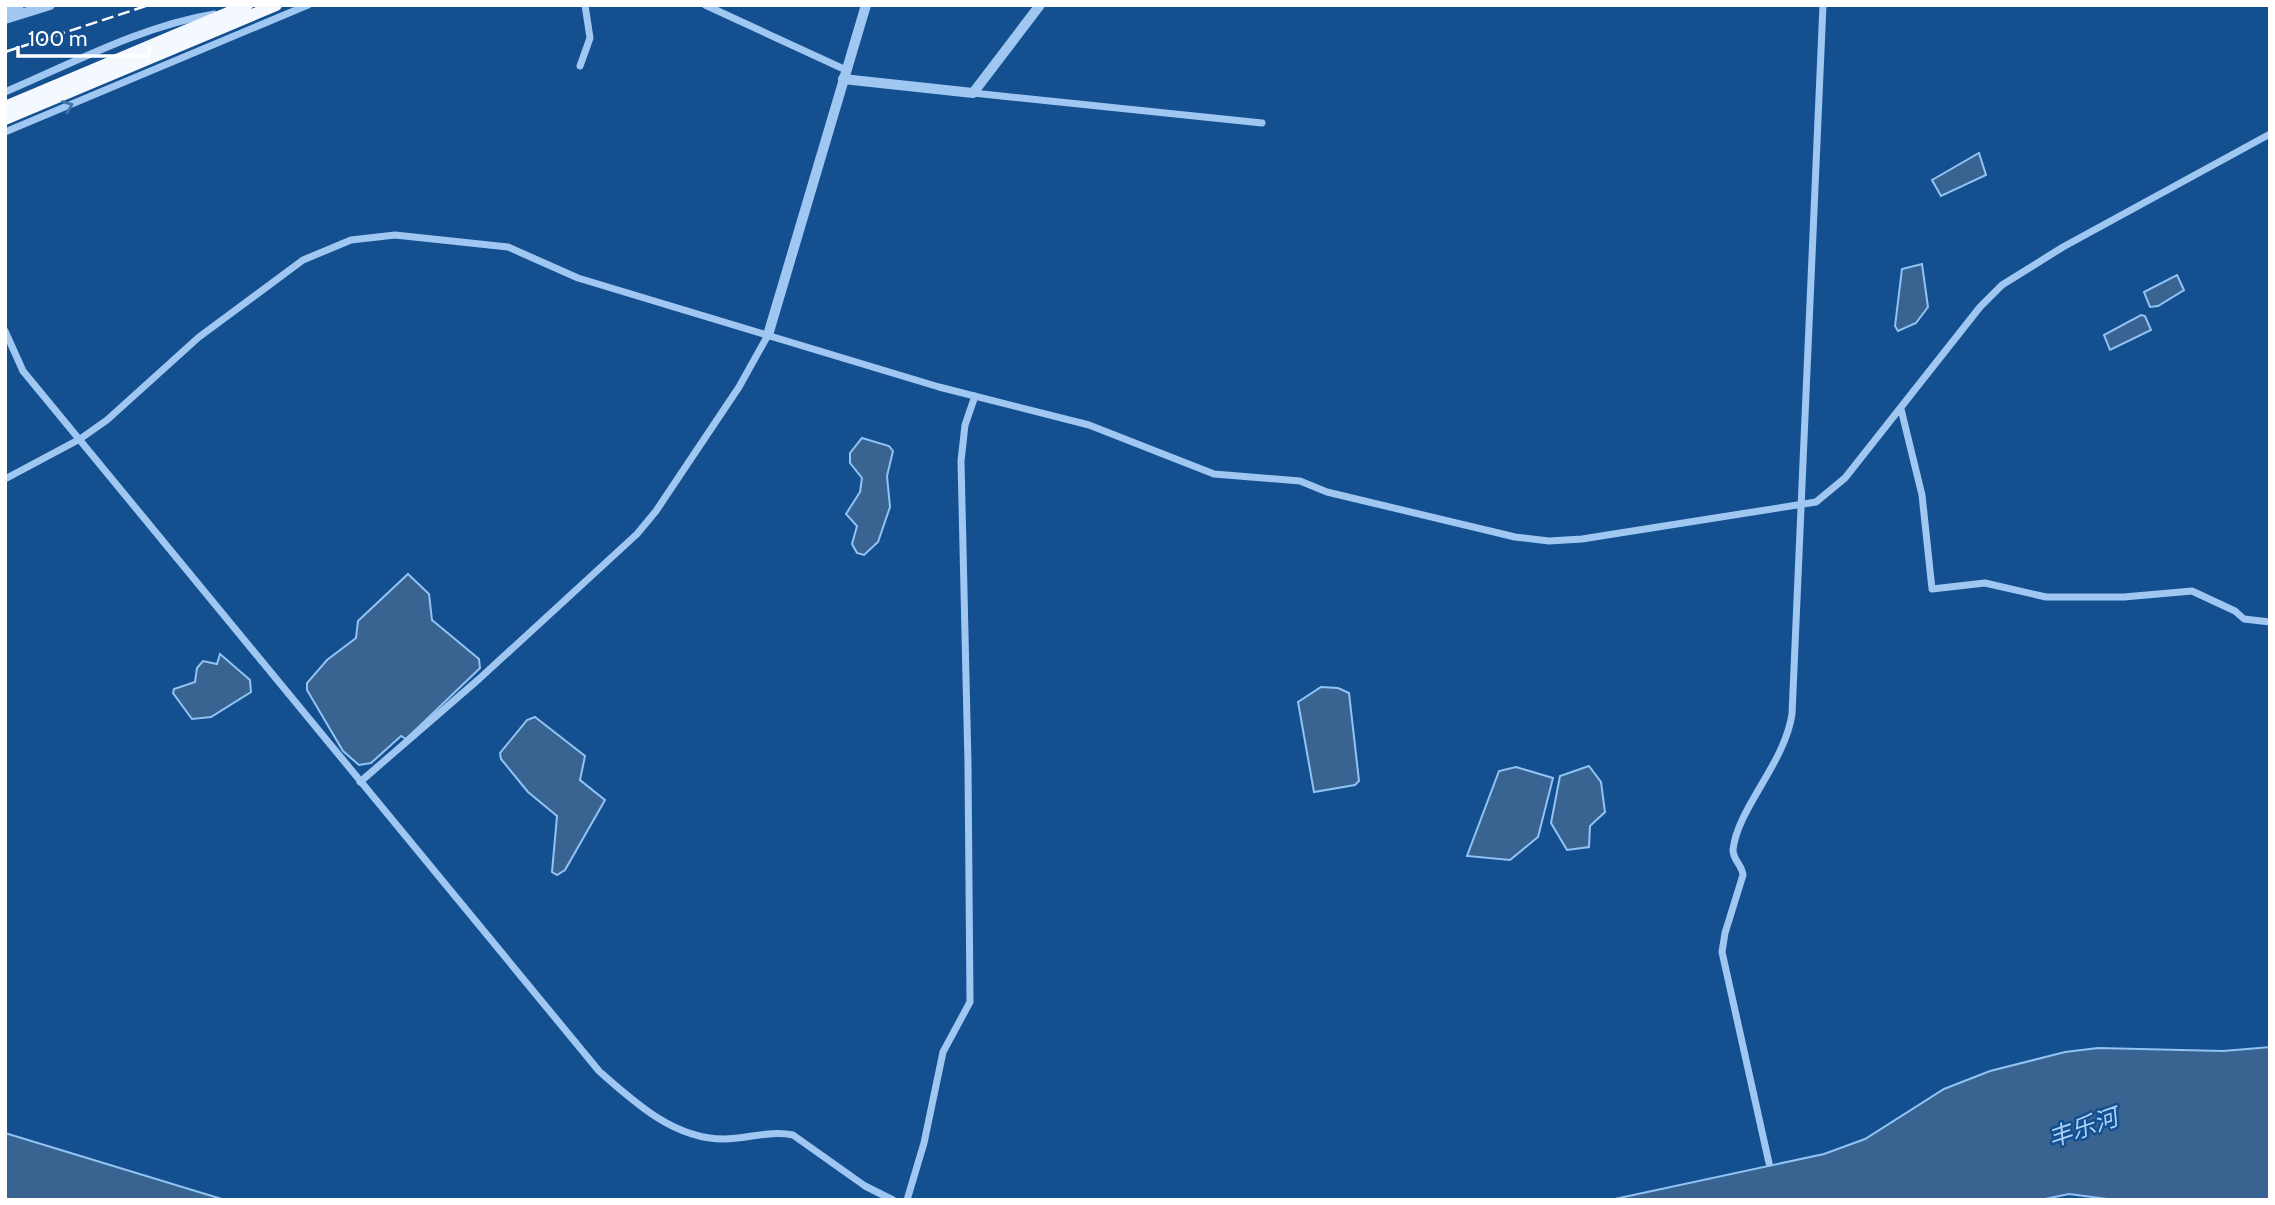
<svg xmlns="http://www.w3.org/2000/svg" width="2275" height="1205" font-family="Cabin,'Noto Sans SC',sans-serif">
	<rect width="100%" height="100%" fill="#144f8f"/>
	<g fill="#396492" stroke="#91c3f4" stroke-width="2">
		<polygon points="1979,153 1986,175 1941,196 1932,180"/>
		<polygon points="1922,264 1928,307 1916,323 1898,331 1895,326 1902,269"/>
		<polygon points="2177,275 2184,290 2158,306 2150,307 2144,292"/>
		<polygon points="2141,315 2145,316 2151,330 2110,350 2104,335"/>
		<polygon points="862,438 889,446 893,451 887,476 890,507 878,542 864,555 857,553 852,544 857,526 846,514 860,492 862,478 850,463 850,453"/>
		<polygon points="408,574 429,594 432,620 479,659 480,668 406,739 401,736 371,763 359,765 343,751 307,690 307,683 327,660 356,638 358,621"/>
		<polygon points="220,654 250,680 251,692 211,717 192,719 173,693 174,689 195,682 197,668 203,661 217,664"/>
		<polygon points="1321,687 1338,688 1349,693 1359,781 1355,785 1314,792 1298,702"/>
		<polygon points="535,717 585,756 580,780 605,800 565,870 557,875 552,872 557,816 528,792 501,759 500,753 527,720"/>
		<polygon points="1589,766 1601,782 1605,812 1590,826 1589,847 1567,850 1551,823 1560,776"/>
		<polygon points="1516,767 1553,778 1538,837 1510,860 1467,856 1499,771"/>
		<polygon points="2270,1047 2270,1200 2115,1200 2069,1194 2040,1200 1610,1200 1824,1154 1865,1139 1944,1089 1990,1071 2065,1052 2098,1048 2223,1051"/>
		<polygon points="5,1133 225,1200 5,1200"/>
	</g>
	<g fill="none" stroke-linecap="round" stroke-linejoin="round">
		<g stroke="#9fc7f1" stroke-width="7">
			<polyline points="705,5 846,70"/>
			<polyline points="580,66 590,38 585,5"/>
			<path d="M5,92C73,63 142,26 214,14"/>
			<polyline points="973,93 1262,123"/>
			<polyline points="5,132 308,5"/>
			<path d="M5,331L23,371L599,1071C634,1102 674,1139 724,1139C746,1139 771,1130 793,1135L865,1186L893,1200"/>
			<polyline points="1901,409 1922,495 1932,589 1985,583 2046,597 2124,597 2192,591 2235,611 2244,619 2270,622"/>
			<polyline points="5,479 80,439 107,420 199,337 303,260 351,240 395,235 508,247 578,278 939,387 1089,425 1214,474 1300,481 1327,492 1515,537 1549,541 1582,539 1816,502 1845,478 1980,307 2002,285 2063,247 2270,134"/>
			<polyline points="360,782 479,679 637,534 656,511 739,387 768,335"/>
			<path d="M1769,1163L1722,952L1725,933L1743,875C1742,865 1733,860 1733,850C1737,809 1785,763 1792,714L1823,5"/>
			<polyline points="907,1200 924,1143 943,1052 970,1002 968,764 961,461 965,425 975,396"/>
		</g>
		<g stroke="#9fc7f1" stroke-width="10">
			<polyline points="5,10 19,5"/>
			<polyline points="5,19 50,5"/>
			<polyline points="843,79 973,93 1040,5"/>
			<polyline points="768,335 866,5"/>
		</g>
		<g stroke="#f4f8ff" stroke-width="12">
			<polyline points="5,107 247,5"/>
			<polyline points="5,119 276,5"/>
		</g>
		<polyline stroke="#fff" stroke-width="2.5" stroke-dasharray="12 5" stroke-linecap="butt" points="5,52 149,5"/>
	</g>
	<defs><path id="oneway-chevron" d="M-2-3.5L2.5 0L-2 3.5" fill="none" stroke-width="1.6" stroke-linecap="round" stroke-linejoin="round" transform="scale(1.75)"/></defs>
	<use stroke="#3e73ac" href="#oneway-chevron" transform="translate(68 106) rotate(-22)"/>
	<g text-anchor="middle" stroke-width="5" stroke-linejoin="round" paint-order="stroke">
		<g font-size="24" font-style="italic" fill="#abd1f8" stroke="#144f8f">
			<text transform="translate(2083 1128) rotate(-19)" y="8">丰乐河</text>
		</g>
	</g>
	<rect width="2275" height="1205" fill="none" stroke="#ffffff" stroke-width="14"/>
	<path d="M18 46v10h131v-10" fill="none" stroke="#ffffff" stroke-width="3.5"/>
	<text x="28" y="46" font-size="21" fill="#ffffff" stroke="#144f8f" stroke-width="5" paint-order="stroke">100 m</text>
</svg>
